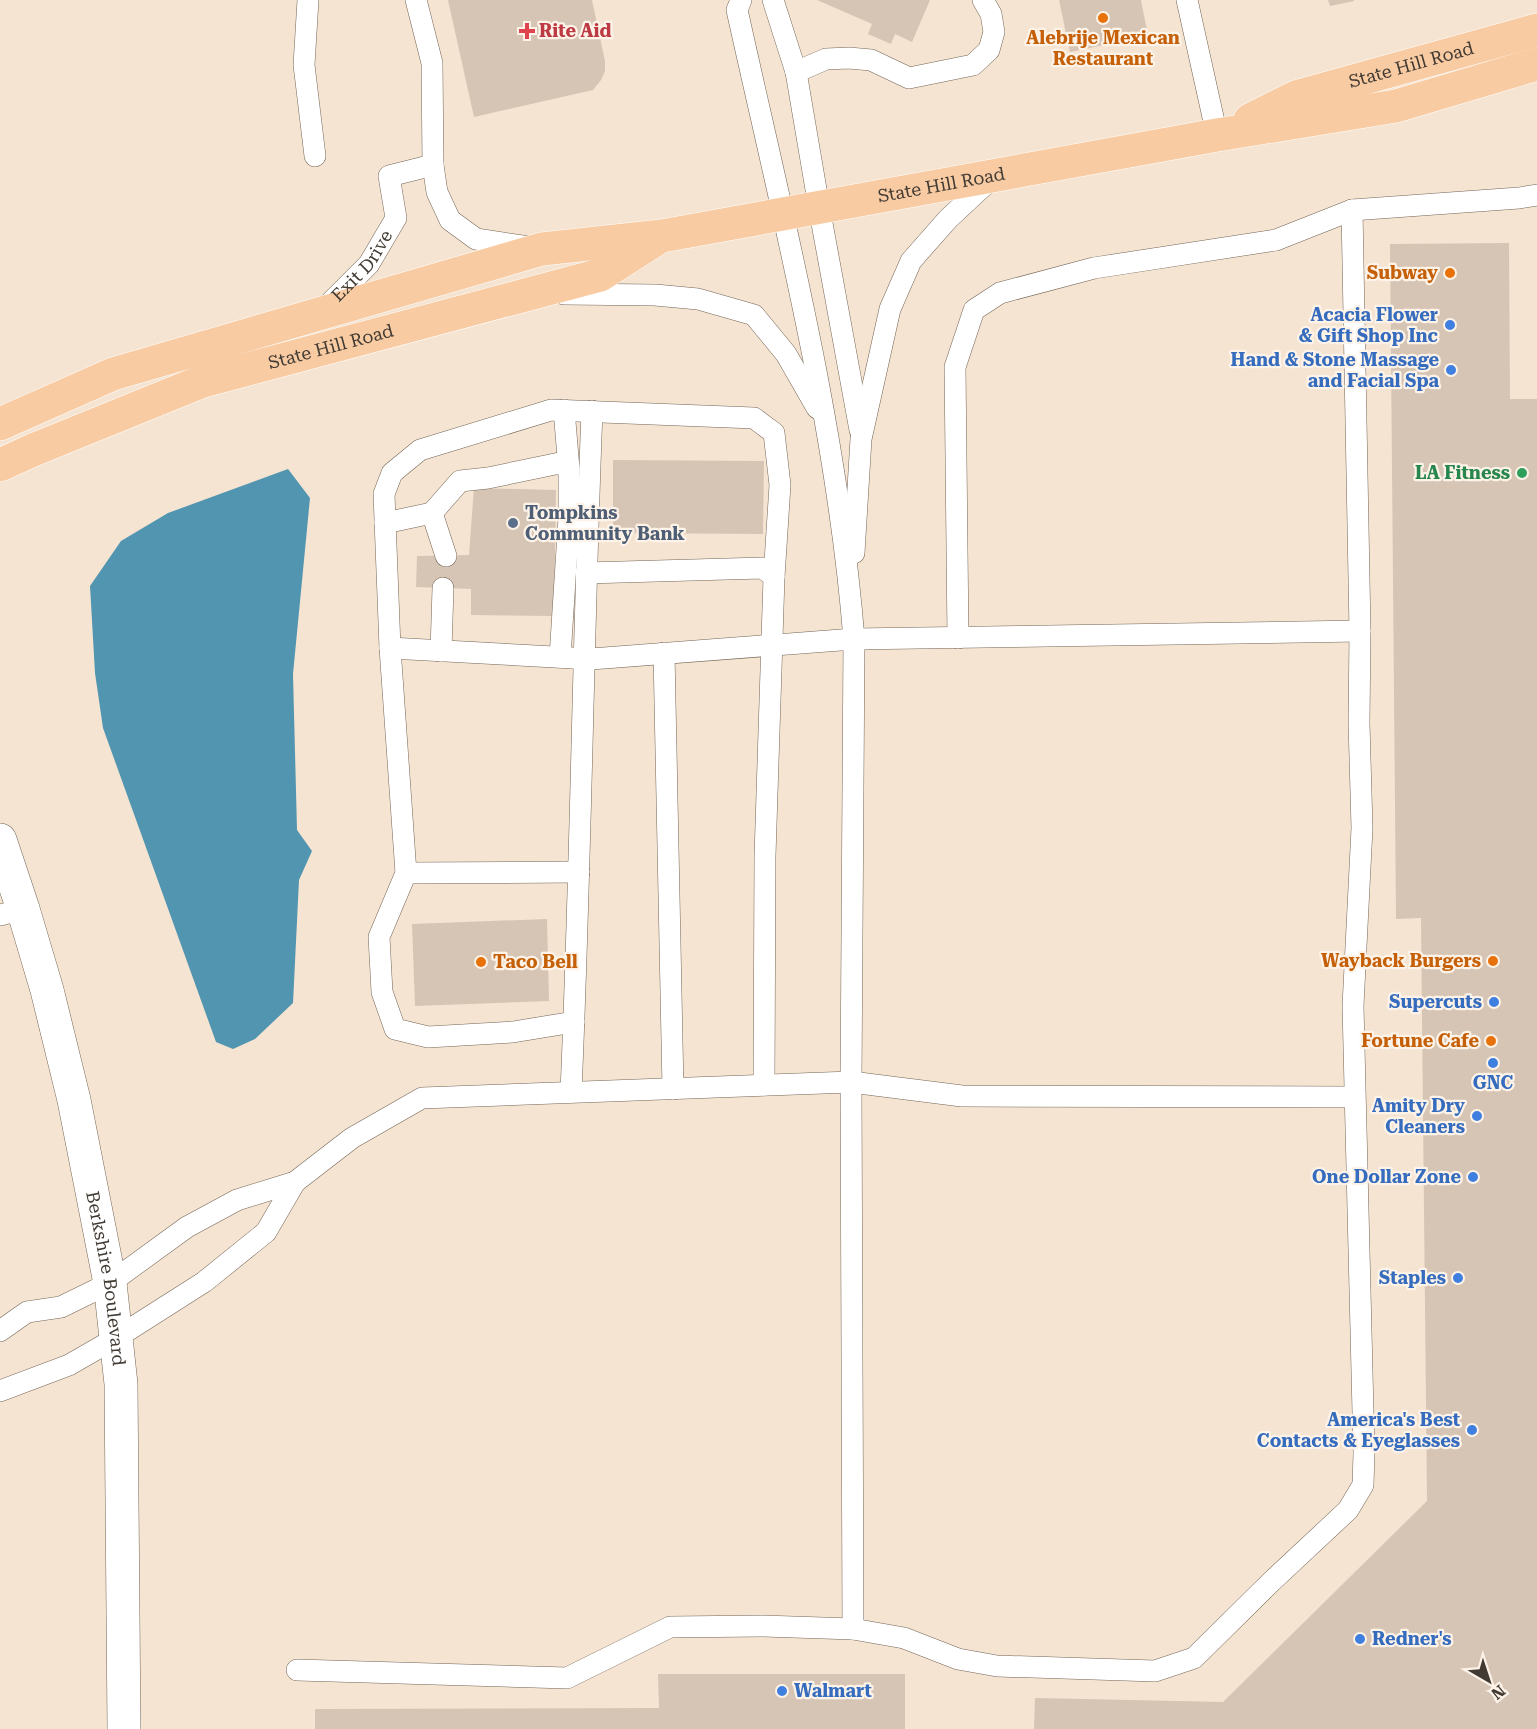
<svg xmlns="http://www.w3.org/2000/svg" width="1537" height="1729" font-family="'Roboto Serif',serif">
	<rect width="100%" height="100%" fill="#f5e4d2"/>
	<polygon fill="#5195b0" points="288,469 310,498 293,674 297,830 312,851 299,880 293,1003 255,1039 233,1049 216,1042 103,728 95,673 90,586 121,541 168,513"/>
	<g fill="#d6c5b4">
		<polygon points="448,0 592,0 605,61 605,71 601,80 593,90 474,117"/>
		<polygon points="817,0 930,0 912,42 895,34 891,44 868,34 872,24"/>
		<polygon points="1059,0 1141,0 1148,36 1070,52"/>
		<polygon points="1328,0 1354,0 1354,1 1330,6"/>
		<polygon points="1509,243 1510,399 1537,399 1537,1729 1034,1729 1035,1698 1223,1702 1427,1501 1421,918 1396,919 1390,244"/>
		<polygon points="613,460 764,461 763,534 613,533"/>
		<polygon points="474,488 556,490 554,616 471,615 471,589 416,587 417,556 469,555"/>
		<polygon points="547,919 549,1001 415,1006 412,924"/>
		<polygon points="658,1674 905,1674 905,1729 315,1729 315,1709 659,1708"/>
	</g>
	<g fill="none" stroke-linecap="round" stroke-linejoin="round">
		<g stroke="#746556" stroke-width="22">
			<g id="lane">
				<polyline points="308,0 304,65 315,156"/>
				<path d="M741,0L737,10C783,218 837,426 854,639L851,1082L853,1629"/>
				<polyline points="773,0 796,72 819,207 860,430"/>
				<polyline points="1187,0 1217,135"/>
				<polyline points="796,72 826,59 849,58 871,60 909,78 973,65 989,50 994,32 991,14 983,0"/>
				<polyline points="433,165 437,192 450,220 476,239 529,247"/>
				<polyline points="564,294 655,295 698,299 754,315 786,354 817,408"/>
				<path id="s1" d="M324,309L369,264L396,218L389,176L433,165L432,63L416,0"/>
				<polyline points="564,410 569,469"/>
				<polyline points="432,513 446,556"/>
				<polyline points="385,523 432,513 460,481 488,478 560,463 569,469 569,518 560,657"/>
				<polyline points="854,553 861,439 890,309 911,261 948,219 992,178"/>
				<polyline points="586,573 763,568 774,577 765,856 764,1085"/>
				<polyline points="958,638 955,367 974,310 1000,293 1094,268 1276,240 1352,210 1519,198 1537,195"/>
				<polyline points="390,648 591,659 854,639 1360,631"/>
				<polyline points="441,651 443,588"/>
				<polyline points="664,653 673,1089"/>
				<polyline points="406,873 390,648 384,494 392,473 420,450 551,410 754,418 774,433 780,485 774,577"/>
				<polyline points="0,915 23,909"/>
				<polyline points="574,1022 513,1032 428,1037 395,1029 382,992 379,937 406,873 579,872"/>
				<path d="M571,1092C581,865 583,638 592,411"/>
				<polyline points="0,1331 27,1312 61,1307 110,1283 187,1227 237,1200 295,1182 352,1138 422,1098 851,1082 962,1096 1354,1097"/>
				<polyline points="0,1391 69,1365 116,1338 204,1282 266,1232 295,1182"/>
				<polyline points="297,1670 567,1678 670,1627 763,1626 853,1629 904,1638 958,1659 997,1666 1155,1671 1194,1658 1272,1581 1348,1510 1363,1485 1364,1453 1353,1006 1362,828 1359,723 1360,631 1352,210"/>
			</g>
		</g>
		<g stroke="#746556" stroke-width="34">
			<g id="secondary">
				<path id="s2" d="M0,840L23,909L47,990L74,1100L110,1283L121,1384L124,1729"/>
			</g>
		</g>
		<g stroke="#fff" stroke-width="34">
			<g id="primary">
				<path id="s3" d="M1250,120L1296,97L1537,30"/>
				<path id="s4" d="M0,424L113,374L542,249L662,236L1217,135L1396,106L1537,64"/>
				<path id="s5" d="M0,465L33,450L203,381L600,275L655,240"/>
			</g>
		</g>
		<use href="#lane" stroke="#fff" stroke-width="21"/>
		<use href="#secondary" stroke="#fff" stroke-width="33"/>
		<use href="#primary" stroke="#f8cba2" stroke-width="33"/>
	</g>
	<g fill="#e8710a" stroke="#fdf3e8" stroke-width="2">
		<circle cx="1103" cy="18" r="6"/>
		<circle cx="1450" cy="273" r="6"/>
		<circle cx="1493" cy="961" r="6"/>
		<circle cx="481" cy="962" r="6"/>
		<circle cx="1491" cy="1041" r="6"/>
	</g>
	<path fill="#e0444e" stroke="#fdf3e8" stroke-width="2" d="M524 22h6v6h6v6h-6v6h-6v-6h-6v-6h6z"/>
	<g fill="#3f7fe0" stroke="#fdf3e8" stroke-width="2">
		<circle cx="1450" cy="325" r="6"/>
		<circle cx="1451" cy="370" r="6"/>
		<circle cx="1494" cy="1002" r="6"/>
		<circle cx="1493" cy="1063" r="6"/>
		<circle cx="1477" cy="1116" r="6"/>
		<circle cx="1473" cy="1177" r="6"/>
		<circle cx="1458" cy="1278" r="6"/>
		<circle cx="1472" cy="1430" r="6"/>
		<circle cx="1360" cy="1639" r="6"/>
		<circle cx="782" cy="1691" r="6"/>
	</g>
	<circle fill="#2e9e5b" stroke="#fdf3e8" stroke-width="2" cx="1522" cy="473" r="6"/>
	<circle fill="#5c6f8a" stroke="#fdf3e8" stroke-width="2" cx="513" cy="523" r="6"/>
	<g text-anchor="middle" stroke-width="4.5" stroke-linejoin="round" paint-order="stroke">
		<g font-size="18" font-weight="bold" fill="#be3a42" stroke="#fdf3e8" text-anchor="start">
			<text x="539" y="37">Rite Aid</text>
		</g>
		<g font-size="18" font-weight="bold" fill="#c56008" stroke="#fdf3e8" text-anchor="end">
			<text x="1103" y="44" text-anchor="middle">Alebrije Mexican<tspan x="1103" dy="21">Restaurant</tspan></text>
			<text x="1438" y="279">Subway</text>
			<text x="1481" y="967">Wayback Burgers</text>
			<text x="493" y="968" text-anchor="start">Taco Bell</text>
			<text x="1479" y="1047">Fortune Cafe</text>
		</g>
		<g font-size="18" fill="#423b34" stroke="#fdf3e8">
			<text dy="6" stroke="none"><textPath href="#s3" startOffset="171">State Hill Road</textPath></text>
			<text dy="6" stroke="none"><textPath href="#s4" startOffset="975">State Hill Road</textPath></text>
			<text dy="6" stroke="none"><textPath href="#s1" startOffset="58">Exit Drive</textPath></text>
			<text dy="6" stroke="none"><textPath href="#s5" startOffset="352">State Hill Road</textPath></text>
			<text dy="6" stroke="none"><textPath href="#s2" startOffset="452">Berkshire Boulevard</textPath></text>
		</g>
		<g font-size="18" font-weight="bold" fill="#366cbe" stroke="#fdf3e8" text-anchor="end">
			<text x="1438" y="321">Acacia Flower<tspan x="1438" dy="21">&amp; Gift Shop Inc</tspan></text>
			<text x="1439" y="366">Hand &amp; Stone Massage<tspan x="1439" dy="21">and Facial Spa</tspan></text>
			<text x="1482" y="1008">Supercuts</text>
			<text x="1493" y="1089" text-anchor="middle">GNC</text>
			<text x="1465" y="1112">Amity Dry<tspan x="1465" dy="21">Cleaners</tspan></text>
			<text x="1461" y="1183">One Dollar Zone</text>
			<text x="1446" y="1284">Staples</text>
			<text x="1460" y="1426">America's Best<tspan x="1460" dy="21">Contacts &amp; Eyeglasses</tspan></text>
			<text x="1372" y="1645" text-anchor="start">Redner's</text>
			<text x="794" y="1697" text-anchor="start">Walmart</text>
		</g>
		<g font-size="18" font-weight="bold" fill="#27864d" stroke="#fdf3e8" text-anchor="end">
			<text x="1510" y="479">LA Fitness</text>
		</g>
		<g font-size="18" font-weight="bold" fill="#4e5e75" stroke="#fdf3e8" text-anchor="start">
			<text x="525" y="519">Tompkins<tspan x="525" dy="21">Community Bank</tspan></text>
		</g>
	</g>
	<g transform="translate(1489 1681) rotate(141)" stroke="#fdf3e8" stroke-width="4.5" paint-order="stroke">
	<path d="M0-4.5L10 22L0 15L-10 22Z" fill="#423b34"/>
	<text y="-9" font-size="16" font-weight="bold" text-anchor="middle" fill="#423b34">N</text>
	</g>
</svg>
